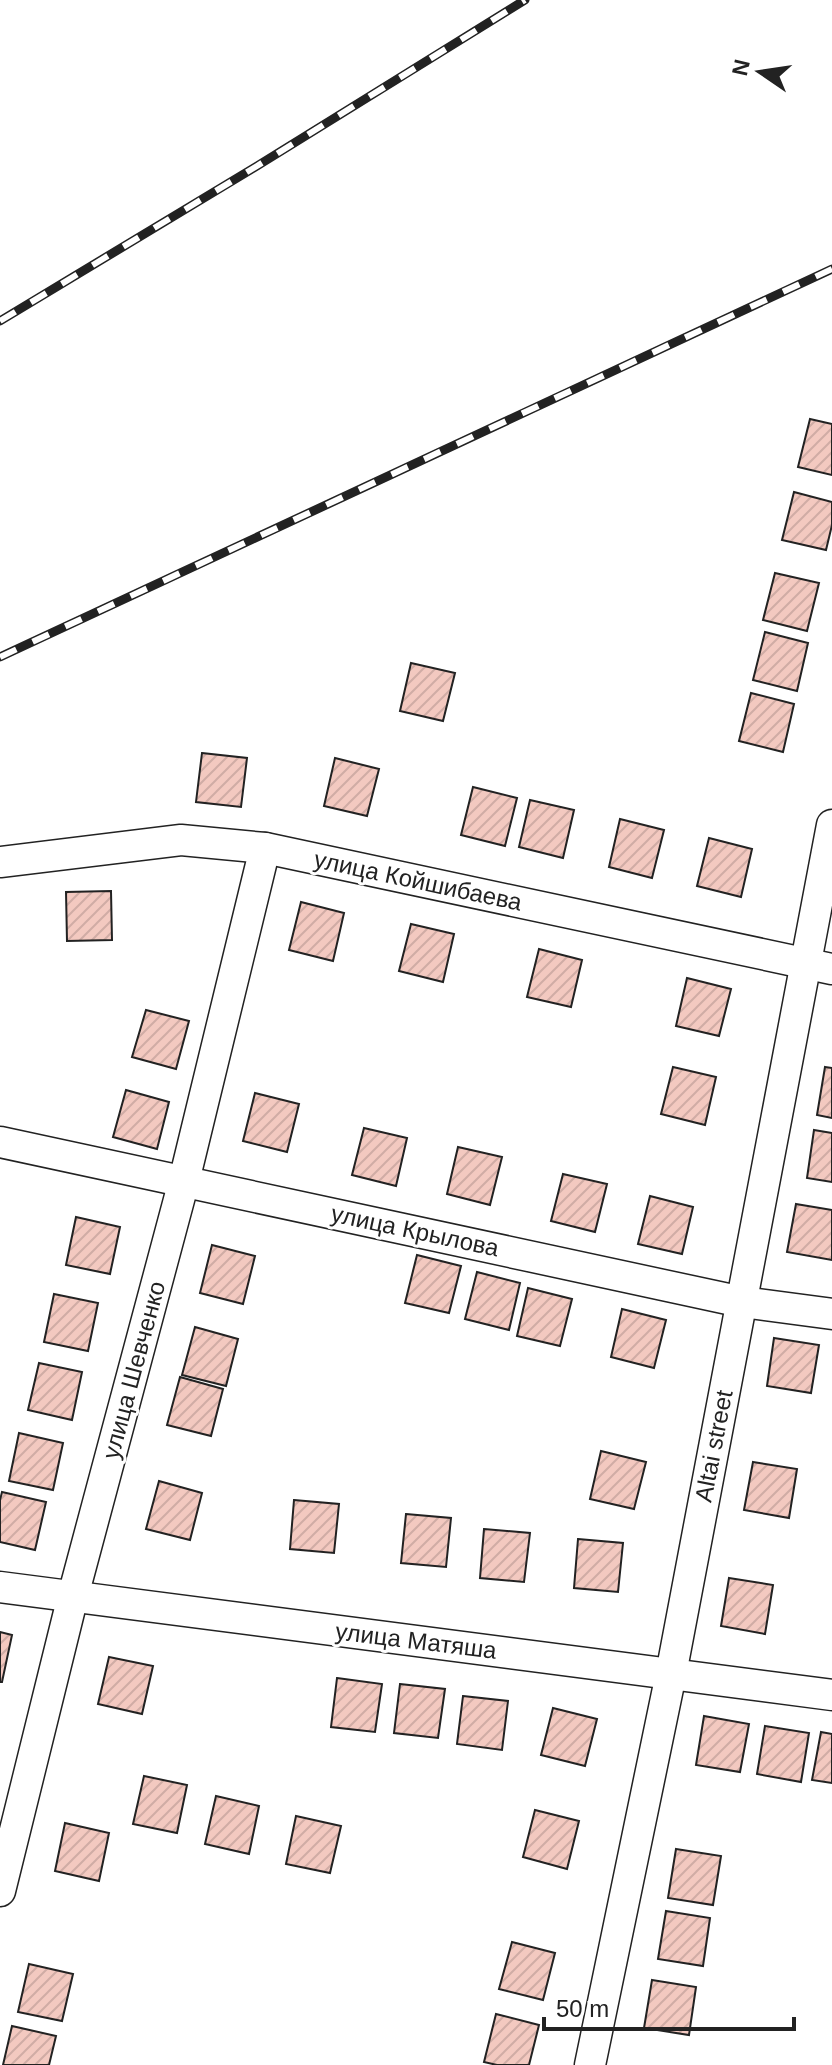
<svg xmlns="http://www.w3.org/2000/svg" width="832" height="2065" font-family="Arial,sans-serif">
	<defs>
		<pattern id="building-hatch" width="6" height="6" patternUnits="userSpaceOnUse" patternTransform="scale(2)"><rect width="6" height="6" fill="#f3c9c0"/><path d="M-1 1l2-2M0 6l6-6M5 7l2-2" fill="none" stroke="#d0aca5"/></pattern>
	</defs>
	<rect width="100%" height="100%" fill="#fff"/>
	<g fill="url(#building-hatch)" stroke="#222" stroke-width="2">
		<polygon points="810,419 832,424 832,475 798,467"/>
		<polygon points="794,492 832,502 832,525 826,550 782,540"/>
		<polygon points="775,573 819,583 807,631 763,620"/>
		<polygon points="765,632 808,643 797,691 753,680"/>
		<polygon points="411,663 455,673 443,721 400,711"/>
		<polygon points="751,693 794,704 783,752 739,741"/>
		<polygon points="202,753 247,758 241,807 196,802"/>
		<polygon points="335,758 379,769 367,816 324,806"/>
		<polygon points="473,787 517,798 505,846 461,835"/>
		<polygon points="530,800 574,810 563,858 519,847"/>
		<polygon points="620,819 664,830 652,878 609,867"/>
		<polygon points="709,838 752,849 741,897 697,886"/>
		<polygon points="111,891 112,940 67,941 66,892"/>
		<polygon points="301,902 344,913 333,961 289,950"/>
		<polygon points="411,924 454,934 443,982 399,971"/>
		<polygon points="539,949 582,960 571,1007 527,997"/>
		<polygon points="687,978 731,989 719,1036 676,1026"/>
		<polygon points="146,1010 189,1021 176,1069 132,1057"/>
		<polygon points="673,1067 716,1077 705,1125 661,1114"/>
		<polygon points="825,1067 832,1068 832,1118 817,1115"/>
		<polygon points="126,1090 169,1102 157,1149 113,1137"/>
		<polygon points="255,1093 299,1104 287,1152 243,1141"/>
		<polygon points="364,1128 407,1138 396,1186 352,1175"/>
		<polygon points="814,1130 832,1133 832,1182 807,1178"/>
		<polygon points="458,1147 502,1157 490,1205 447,1194"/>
		<polygon points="563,1174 607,1184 595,1232 551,1221"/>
		<polygon points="650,1196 693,1207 682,1254 638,1244"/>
		<polygon points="796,1204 832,1210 832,1260 787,1252"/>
		<polygon points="76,1217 120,1227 110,1274 66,1265"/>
		<polygon points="212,1245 255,1256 243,1304 200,1293"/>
		<polygon points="417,1255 461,1266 449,1313 405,1303"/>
		<polygon points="477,1272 520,1283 509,1330 465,1319"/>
		<polygon points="528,1288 572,1299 560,1346 517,1336"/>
		<polygon points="54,1294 98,1303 88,1351 44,1342"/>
		<polygon points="622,1309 666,1320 654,1368 611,1357"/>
		<polygon points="195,1327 238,1339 226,1386 182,1375"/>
		<polygon points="774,1338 819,1345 811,1393 767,1386"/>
		<polygon points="39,1363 82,1372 72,1420 28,1410"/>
		<polygon points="180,1377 223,1389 211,1436 167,1425"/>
		<polygon points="19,1433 63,1443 53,1490 9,1481"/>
		<polygon points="601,1451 646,1462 634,1509 590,1499"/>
		<polygon points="753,1462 797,1469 789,1518 744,1510"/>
		<polygon points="159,1481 202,1493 190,1540 146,1529"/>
		<polygon points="2,1492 46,1502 35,1550 0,1542 0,1500"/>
		<polygon points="294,1500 339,1504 334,1553 290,1549"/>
		<polygon points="406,1514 451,1518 446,1567 401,1563"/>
		<polygon points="484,1529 530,1533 524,1582 480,1578"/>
		<polygon points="578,1539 623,1543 618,1592 574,1588"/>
		<polygon points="729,1578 773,1585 765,1634 721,1626"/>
		<polygon points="0,1632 12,1635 2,1682 0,1682"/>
		<polygon points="109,1657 153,1666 142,1714 98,1704"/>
		<polygon points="337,1678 382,1684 375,1732 331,1727"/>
		<polygon points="400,1684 445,1689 438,1738 394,1733"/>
		<polygon points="463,1696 508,1701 502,1750 457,1744"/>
		<polygon points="553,1708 597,1719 585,1766 541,1755"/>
		<polygon points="704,1716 749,1724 740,1772 696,1765"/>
		<polygon points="765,1726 809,1733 801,1782 757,1774"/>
		<polygon points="821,1732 832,1734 832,1783 812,1780"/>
		<polygon points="144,1776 187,1785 177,1833 133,1824"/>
		<polygon points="216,1796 259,1806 249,1854 205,1844"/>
		<polygon points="535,1810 579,1821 567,1869 523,1857"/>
		<polygon points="296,1816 341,1826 330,1873 286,1864"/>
		<polygon points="65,1823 109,1833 99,1881 55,1871"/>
		<polygon points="676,1849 721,1856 713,1905 668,1898"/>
		<polygon points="666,1911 710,1918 703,1966 658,1959"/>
		<polygon points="512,1942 555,1953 543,2000 499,1989"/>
		<polygon points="29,1964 73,1974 62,2021 18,2012"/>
		<polygon points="652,1980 696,1987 689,2035 644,2028"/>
		<polygon points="496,2014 539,2025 529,2065 497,2065 484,2062"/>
		<polygon points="12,2026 56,2036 49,2065 3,2065"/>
	</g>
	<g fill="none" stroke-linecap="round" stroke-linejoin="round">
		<g stroke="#222" stroke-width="33">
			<g id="street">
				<polyline points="0,862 181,840 265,848 832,969"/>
				<polyline points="0,1142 742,1302 832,1314"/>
				<polyline points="0,1587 832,1695"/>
				<polyline points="0,1891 73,1596 184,1181 265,848"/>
				<polyline points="590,2065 671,1674 832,825"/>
			</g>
		</g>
		<use href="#street" stroke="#fff" stroke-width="30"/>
		<g stroke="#222" stroke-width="9">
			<g id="rail">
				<polyline points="0,321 257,166 525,0"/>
				<polyline points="0,657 832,269"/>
			</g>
		</g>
		<use href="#rail" stroke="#fff" stroke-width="6" stroke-dasharray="18" stroke-linecap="butt"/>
	</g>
	<g text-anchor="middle" stroke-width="6" stroke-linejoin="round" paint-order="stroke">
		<g font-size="24" fill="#222" stroke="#fff">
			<text transform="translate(418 881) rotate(12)" y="8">улица Койшибаева</text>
			<text transform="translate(415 1231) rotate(12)" y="8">улица Крылова</text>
			<text transform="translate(134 1370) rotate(-75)" y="8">улица Шевченко</text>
			<text transform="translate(714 1446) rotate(-79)" y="8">Altai street</text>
			<text transform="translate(416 1641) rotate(7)" y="8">улица Матяша</text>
		</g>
	</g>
	<g transform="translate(760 72) rotate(283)" stroke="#ffffff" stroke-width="6" paint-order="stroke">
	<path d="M0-6L14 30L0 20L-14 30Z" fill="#222222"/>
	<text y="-12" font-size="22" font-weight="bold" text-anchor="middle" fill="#222222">N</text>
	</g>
	<path d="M544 2017v12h250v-12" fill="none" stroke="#222222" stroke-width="4"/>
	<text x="556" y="2017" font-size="24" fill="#222222" stroke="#ffffff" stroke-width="6" paint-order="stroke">50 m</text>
</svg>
